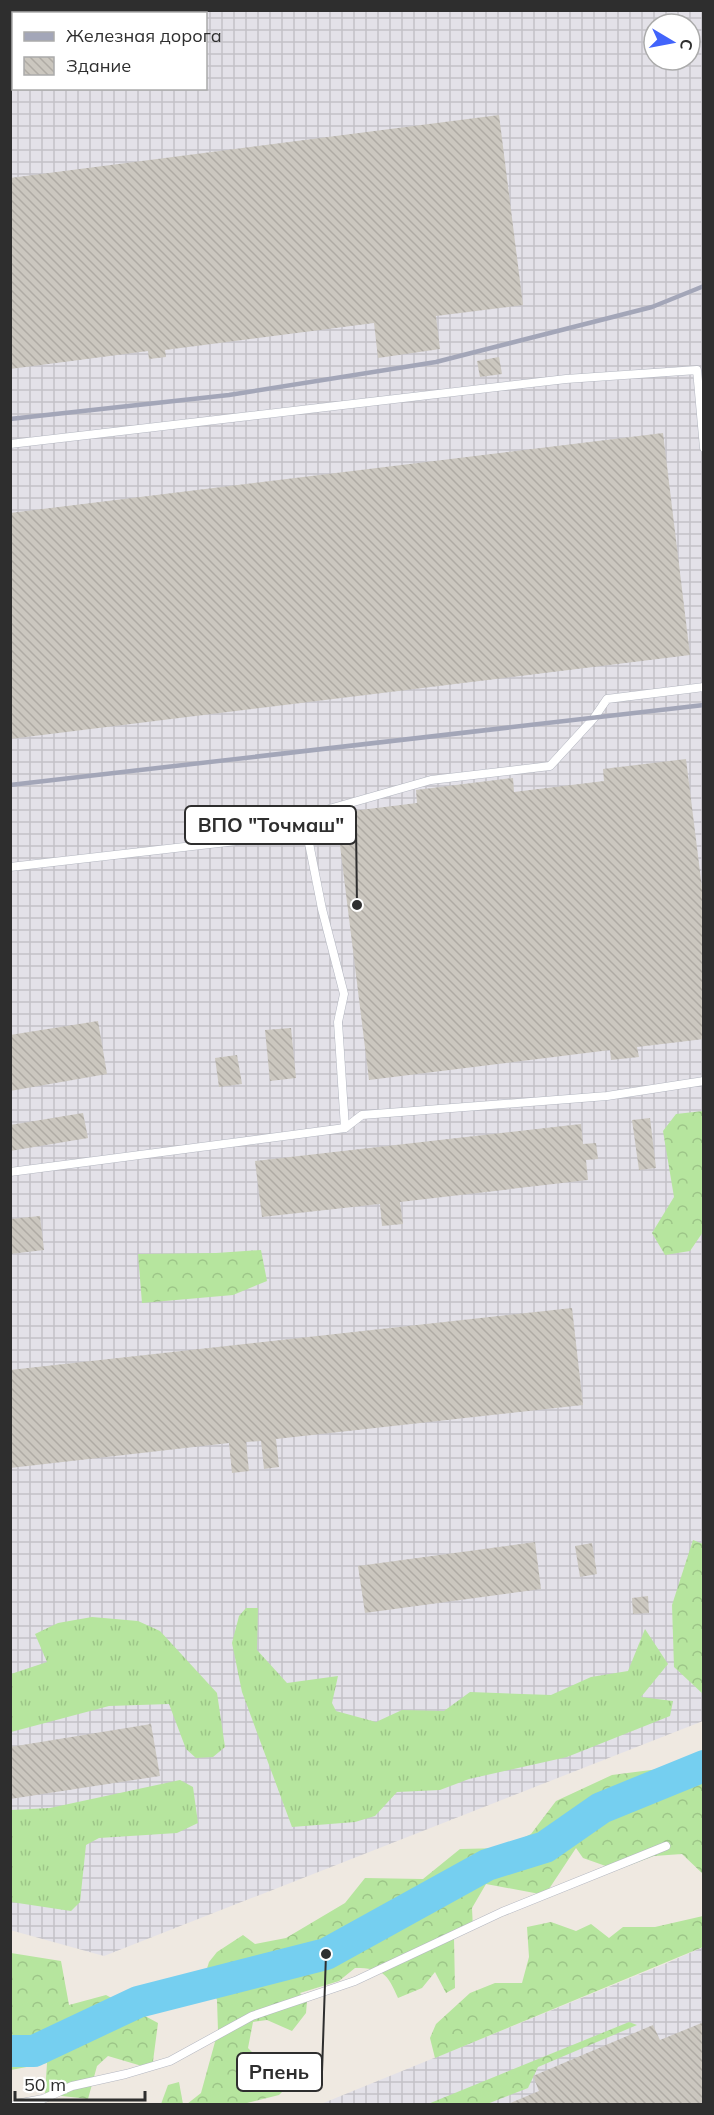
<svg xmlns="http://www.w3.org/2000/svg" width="714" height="2115" font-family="Mulish,sans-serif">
	<defs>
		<pattern id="industrial-grid" width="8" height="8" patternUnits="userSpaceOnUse" patternTransform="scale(1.5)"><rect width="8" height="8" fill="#e3e1e8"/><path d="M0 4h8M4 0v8" fill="none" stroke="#c3c1c7"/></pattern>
		<pattern id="grass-tufts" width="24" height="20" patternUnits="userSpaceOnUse" patternTransform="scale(1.5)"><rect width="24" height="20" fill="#b6e59e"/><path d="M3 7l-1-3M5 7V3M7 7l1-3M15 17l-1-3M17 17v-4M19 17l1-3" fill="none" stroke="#9dc588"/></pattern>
		<pattern id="forest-crowns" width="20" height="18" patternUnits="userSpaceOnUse" patternTransform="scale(1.5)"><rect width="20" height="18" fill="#b6e59e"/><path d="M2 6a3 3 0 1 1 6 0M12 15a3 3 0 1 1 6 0" fill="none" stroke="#9dc588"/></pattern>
		<pattern id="building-back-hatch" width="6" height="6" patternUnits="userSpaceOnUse" patternTransform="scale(1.5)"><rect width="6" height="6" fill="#cbc7bf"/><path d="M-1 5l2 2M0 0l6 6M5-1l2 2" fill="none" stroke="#afaba4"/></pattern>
	</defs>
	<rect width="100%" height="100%" fill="#efe9e1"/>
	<g fill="url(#industrial-grid)" fill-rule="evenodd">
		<path d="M44,11H703V1721L104,1956L10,1930V70H13L14,88H206V14H44ZM654,24H690V60H654Z"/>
		<polygon points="703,1947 703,2104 321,2104 665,1964"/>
	</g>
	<g fill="url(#grass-tufts)">
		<polygon points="246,1608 258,1608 257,1650 287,1683 338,1676 332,1703 336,1711 376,1722 402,1710 444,1711 470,1692 551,1695 591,1677 628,1671 645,1629 668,1664 641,1697 673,1701 670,1716 567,1757 469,1779 440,1790 397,1792 375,1816 355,1822 292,1827 242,1692 232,1643 239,1616"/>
		<polygon points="92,1617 138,1621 160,1631 217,1693 225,1747 213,1757 196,1758 186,1749 169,1704 109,1706 11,1732 11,1674 47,1662 35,1634 58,1623"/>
		<polygon points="180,1780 193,1787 198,1823 177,1833 99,1838 86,1845 80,1902 71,1911 11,1902 11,1810 50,1808"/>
	</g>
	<g fill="url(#forest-crowns)">
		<polygon points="703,1111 703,1232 690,1251 665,1255 652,1233 674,1197 663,1131 676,1114"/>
		<polygon points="261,1250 267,1281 233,1295 142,1303 138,1254 216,1253"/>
		<polygon points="693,1540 703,1544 703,1694 674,1667 672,1605"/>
		<path d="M703,1750V1874L682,1854L654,1856L617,1870L583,1858L576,1848L545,1895L486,1884L472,1908L473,1929L454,1938L455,1988L446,1993L435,1972L422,1988L398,1998C387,1973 383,1968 355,1968L339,1981L300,1993L307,2001L306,2013L292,2031L267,2020L253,2022L248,2048L255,2055H293L311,2063L279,2095L243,2104H187L201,2093L218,2031L217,2000L206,1976V1972L209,1962L217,1952L243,1935L255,1944L286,1938L345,1903L365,1878L423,1879L460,1849L503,1848L531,1834L556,1801L612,1775L674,1767Z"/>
		<polygon points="703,1916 703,1947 435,2058 430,2038 436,2024 470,1993 495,1983 522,1983 529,1957 527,1927 551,1922 576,1931 591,1924 609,1938 623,1927 655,1927"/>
		<polygon points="11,1953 61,1961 69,2005 106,1995 158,2023 152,2069 108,2056 97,2066 88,2099 45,2094 47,2063 11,2070"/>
		<polygon points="629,2022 637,2025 538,2067 528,2088 487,2104 428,2104"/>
		<polygon points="179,2082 183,2104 161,2104 168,2085"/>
	</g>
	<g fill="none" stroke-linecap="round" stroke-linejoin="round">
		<polyline stroke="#75cff0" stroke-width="32" points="10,2051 34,2051 138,2002 326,1954 487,1865 545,1847 601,1808 704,1766"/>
	</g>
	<g fill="url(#building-back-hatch)">
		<polygon points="53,10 105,10 105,12 53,14"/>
		<polygon points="499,115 523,305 436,316 440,349 378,358 374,323 165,350 166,357 149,359 148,351 10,369 10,178"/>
		<polygon points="499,357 502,374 480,377 477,361"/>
		<polygon points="663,433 690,655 10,739 10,513"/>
		<polygon points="686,759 704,904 704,1039 637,1047 639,1057 611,1060 610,1050 369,1080 336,813 417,803 416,790 513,778 514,792 604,781 603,769"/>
		<polygon points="98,1021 107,1074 10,1091 10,1035"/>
		<polygon points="291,1028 296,1078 270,1081 265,1030"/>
		<polygon points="237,1055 242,1084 219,1087 215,1058"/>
		<polygon points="83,1113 88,1138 10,1151 10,1125"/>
		<polygon points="650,1118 656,1168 639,1170 632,1120"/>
		<polygon points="581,1124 583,1144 596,1143 598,1159 586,1160 588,1180 400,1202 403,1224 382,1226 380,1204 262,1217 255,1161"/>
		<polygon points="40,1216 44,1250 10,1254 10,1219"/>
		<polygon points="572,1308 583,1405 276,1439 279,1467 264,1469 261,1441 246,1442 249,1471 232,1473 229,1443 10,1468 10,1370"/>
		<polygon points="535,1542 541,1589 365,1613 358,1566"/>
		<polygon points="592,1543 597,1574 580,1577 575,1546"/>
		<polygon points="648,1596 649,1613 633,1614 632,1598"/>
		<polygon points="151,1724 160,1776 10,1799 10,1747"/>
		<polygon points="704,2022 704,2104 508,2104 539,2091 533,2076 653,2025 660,2040"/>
	</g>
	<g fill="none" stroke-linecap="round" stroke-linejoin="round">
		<g stroke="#b4b7c1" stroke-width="9">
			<g id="service">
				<polyline points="10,444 566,379 697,370 704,448"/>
				<polyline points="10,867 307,833 329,809 431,780 550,766 594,718 607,699 704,687"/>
				<polyline points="345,1128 362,1115 607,1096 704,1081"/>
				<polyline points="10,1172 345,1128 338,1022 344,994 322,909 307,833"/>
				<polyline points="16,2104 43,2099 72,2086 126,2074 170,2061 252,2016 355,1981 502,1912 666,1846"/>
			</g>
		</g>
		<use href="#service" stroke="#fff" stroke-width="8"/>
		<g stroke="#a3a6b8" stroke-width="4.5">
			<polyline points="10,419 229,395 436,362 652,307 704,286"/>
			<polyline points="10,785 704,705"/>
		</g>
	</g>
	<path fill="none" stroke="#2e2e2e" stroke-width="2" d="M357 905L356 825M326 1954L322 2072"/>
	<g fill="#2e2e2e" stroke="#fff" stroke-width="2">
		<circle cx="357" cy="905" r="6"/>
		<circle cx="326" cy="1954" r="6"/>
	</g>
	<g fill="#fff" stroke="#2e2e2e" stroke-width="2">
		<rect x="185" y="806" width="171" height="38" rx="6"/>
		<rect x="237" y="2053" width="85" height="38" rx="6"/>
	</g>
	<g font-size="20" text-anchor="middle" font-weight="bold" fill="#2e2e2e">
		<text x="271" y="832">ВПО "Точмаш"</text>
		<text x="279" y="2079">Рпень</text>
	</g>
	<rect width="714" height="2115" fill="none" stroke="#2e2e2e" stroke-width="24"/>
	<rect x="12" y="12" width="195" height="78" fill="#ffffff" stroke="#ababab" stroke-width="1.5"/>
	<rect x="24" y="32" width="30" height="9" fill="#a3a6b8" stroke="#ababab" stroke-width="1.5"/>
	<text x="66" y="42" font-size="18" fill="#2e2e2e">Железная дорога</text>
	<rect x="24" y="57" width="30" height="18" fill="url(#building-back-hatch)" stroke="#ababab" stroke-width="1.5"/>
	<text x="66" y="72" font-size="18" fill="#2e2e2e">Здание</text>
	<g transform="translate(672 42) rotate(100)"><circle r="28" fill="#ffffff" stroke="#ababab" stroke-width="1.5"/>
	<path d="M0-4.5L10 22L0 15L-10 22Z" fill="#4264fb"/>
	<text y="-9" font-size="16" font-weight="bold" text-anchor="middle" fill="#2e2e2e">С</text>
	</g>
	<path d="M15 2091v9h130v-9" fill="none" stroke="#2e2e2e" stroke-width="3"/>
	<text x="24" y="2091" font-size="18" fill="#2e2e2e" stroke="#ffffff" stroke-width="4.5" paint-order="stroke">50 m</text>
</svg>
